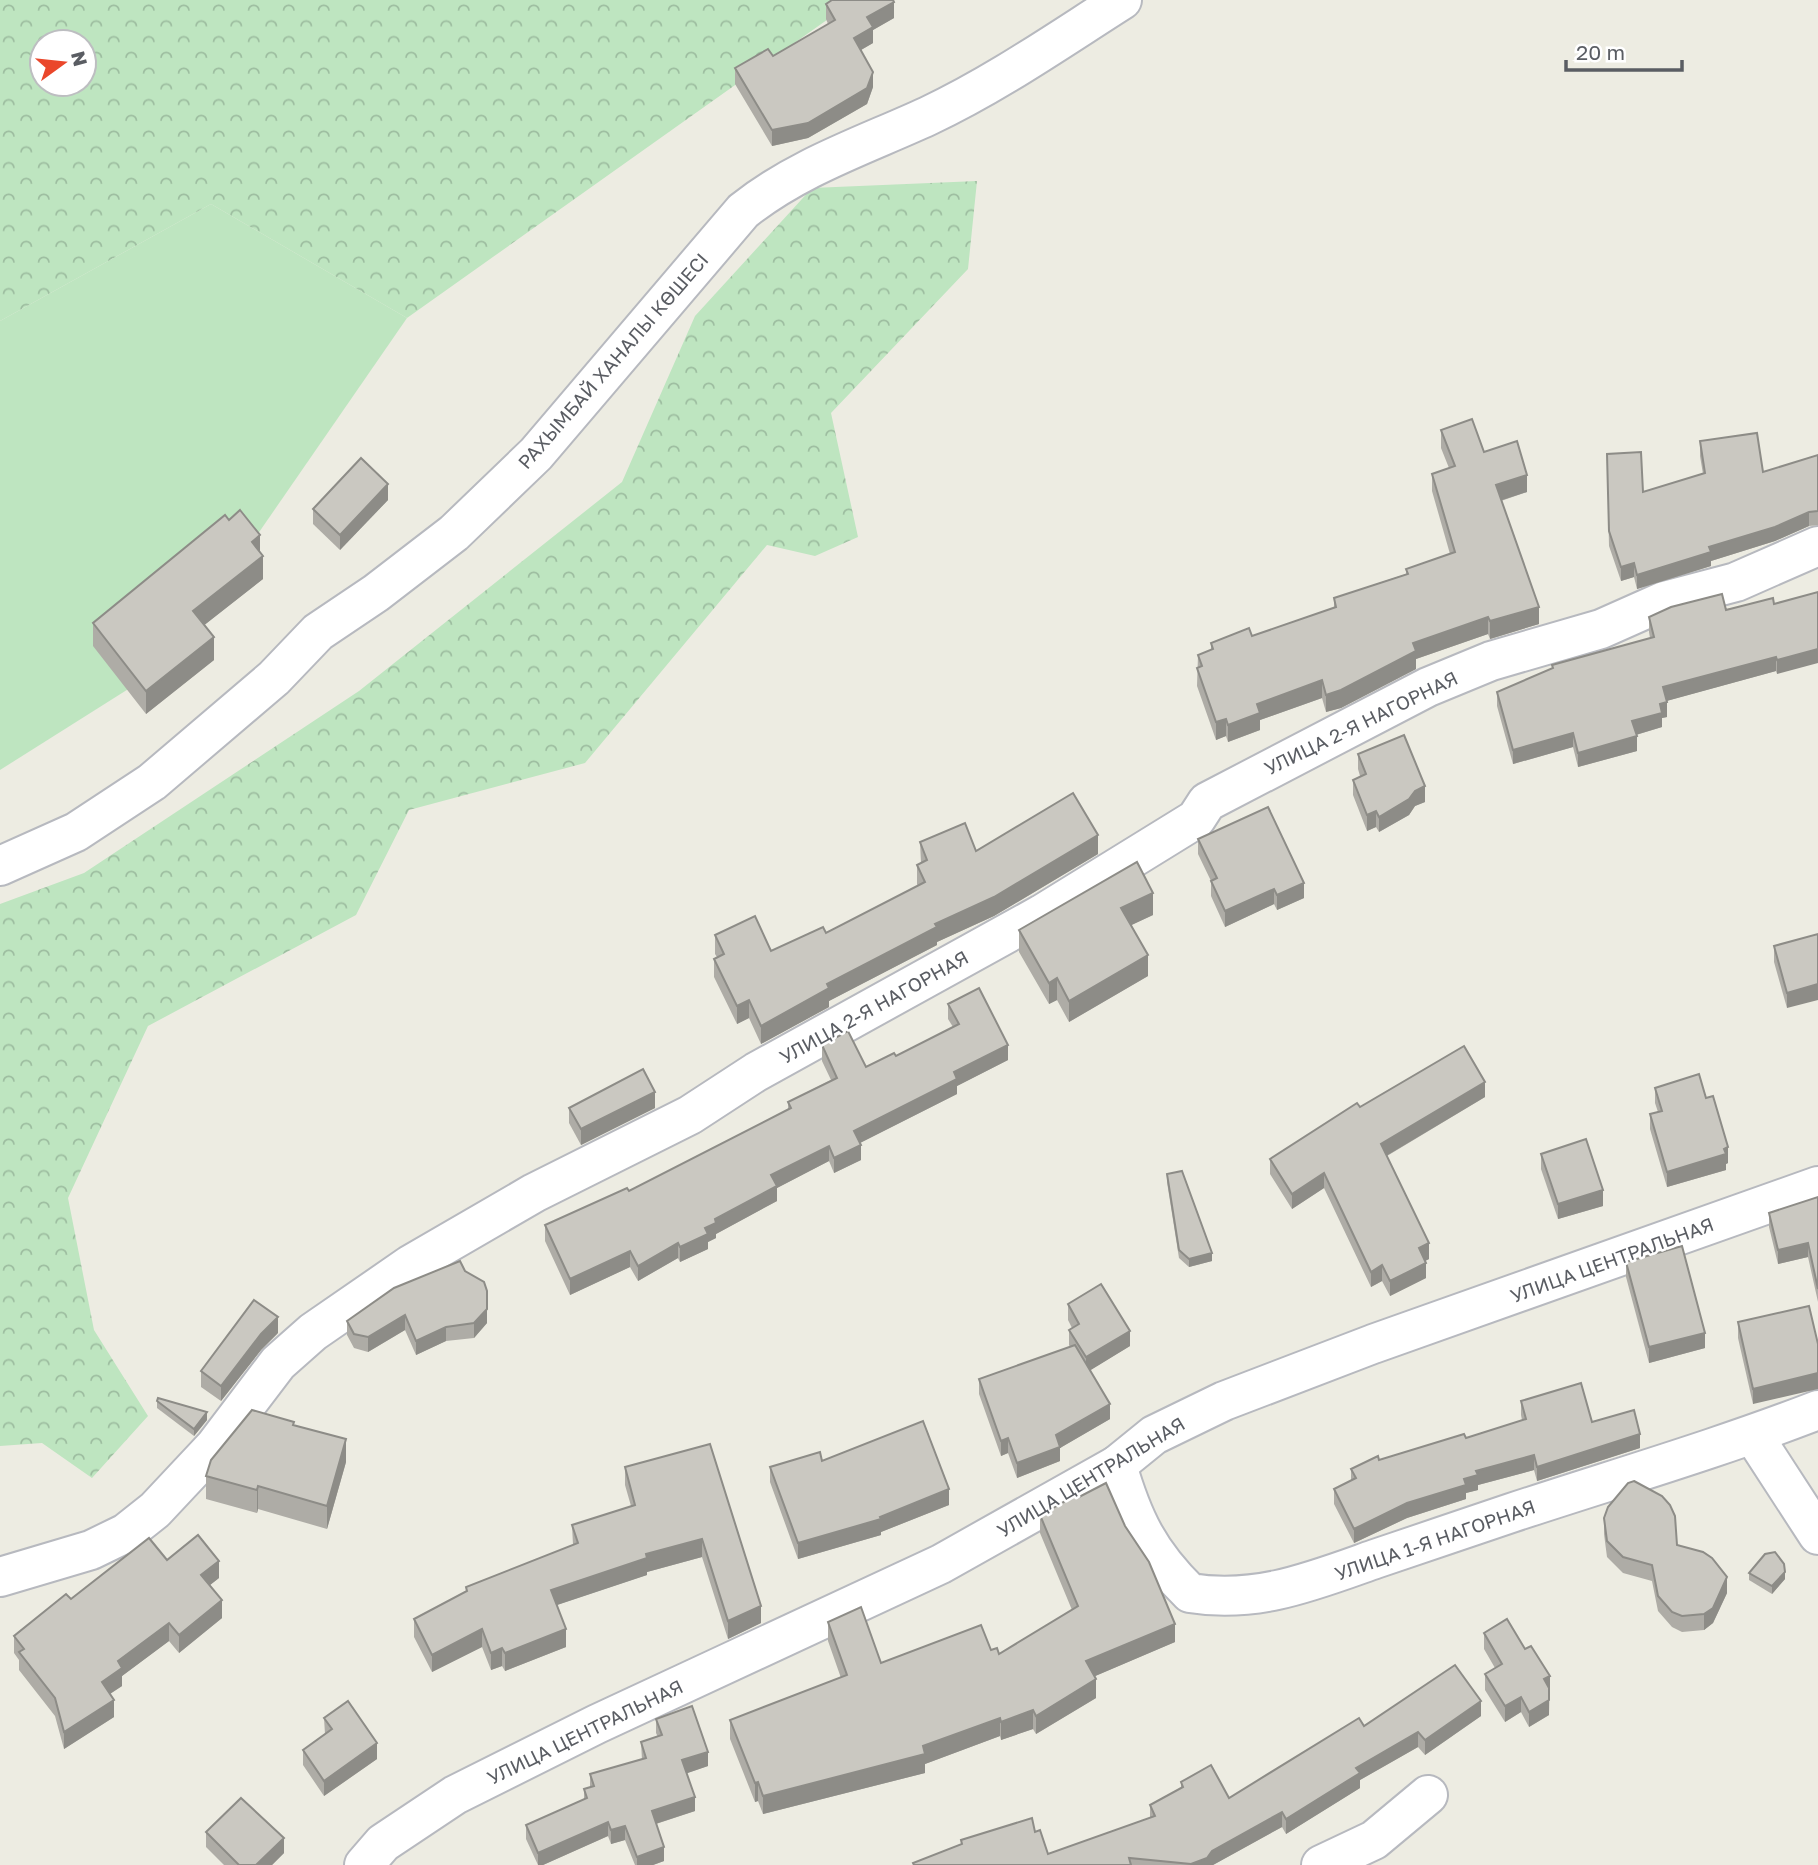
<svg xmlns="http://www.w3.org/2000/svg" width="1818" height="1865" font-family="'Golos Text',sans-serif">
	<defs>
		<pattern id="forest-crowns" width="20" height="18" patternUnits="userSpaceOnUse" patternTransform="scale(1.75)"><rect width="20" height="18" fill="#bee5c0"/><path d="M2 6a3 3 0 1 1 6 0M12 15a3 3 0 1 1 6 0" fill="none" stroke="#9dbda0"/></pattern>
	</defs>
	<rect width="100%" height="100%" fill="#edece2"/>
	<polygon fill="#bee5c0" points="211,204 407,318 168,664 0,770 0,321"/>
	<g fill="url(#forest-crowns)" fill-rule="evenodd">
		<path d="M0,0H855L407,318L211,204L0,321ZM42,42H84V84H42Z"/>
		<polygon points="977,181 968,269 831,413 858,537 815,556 767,545 585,763 409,810 356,915 148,1026 68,1198 94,1330 148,1416 92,1478 42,1443 0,1446 0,904 84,873 359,691 622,482 695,316 812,188"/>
	</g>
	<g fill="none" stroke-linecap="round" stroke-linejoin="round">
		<g stroke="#b7b9bf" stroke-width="42">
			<g id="minor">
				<path d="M0,866L76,832L152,782L274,678L318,632L376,593L454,533L536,454L743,211C798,167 865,145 928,116C996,84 1059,40 1122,0"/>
				<polyline points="1753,1435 1818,1535"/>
				<polyline points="0,1577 91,1550 126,1533 155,1510 215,1446 278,1363 313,1332 410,1265 534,1193 690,1115 756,1072 1042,914 1196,819 1207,802 1428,687 1491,661 1601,629 1664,601 1736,582 1818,546"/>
				<path d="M364,1865L383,1843L455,1795L597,1724L941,1564L1117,1465C1133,1520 1149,1553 1190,1593C1257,1604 1313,1581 1375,1559C1420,1544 1466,1528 1511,1513C1614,1479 1717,1449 1818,1410"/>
				<polyline points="1321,1865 1374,1840 1428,1795"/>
			</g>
		</g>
		<g stroke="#b7b9bf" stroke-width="42">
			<polyline id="tertiary" points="1117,1465 1154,1435 1224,1401 1373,1344 1818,1186"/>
		</g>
		<use href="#minor" stroke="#fff" stroke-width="38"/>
		<use href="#tertiary" stroke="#fff" stroke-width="38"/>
	</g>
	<g fill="#aeaca6">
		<polygon points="826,4 894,18 873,30 873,43 861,50 873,87 867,104 808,138 772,146 735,84 735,68 773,56 828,24 826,19"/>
		<polygon points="1441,430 1484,452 1527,492 1501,501 1539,624 1490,639 1488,634 1416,659 1416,669 1341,708 1326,712 1322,698 1260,720 1260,730 1228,742 1226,736 1216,740 1197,686 1198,655 1211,650 1211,643 1252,636 1334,608 1334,598 1406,574 1406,569 1450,554 1432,491 1432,474 1449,468 1441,448"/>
		<polygon points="1700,441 1763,472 1818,455 1818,525 1809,526 1775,541 1711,561 1711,566 1637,589 1634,577 1621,581 1609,546 1607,454 1643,492 1703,474 1700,456"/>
		<polygon points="388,500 340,550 313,524 313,509"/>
		<polygon points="229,520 260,552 263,579 204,625 214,660 146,714 93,646 93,623"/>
		<polygon points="1818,592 1777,674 1776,671 1666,701 1667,717 1662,718 1662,727 1636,735 1637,751 1578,767 1573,747 1513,764 1497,706 1497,692 1552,669 1552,665 1650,638 1649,632 1649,617 1774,604"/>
		<polygon points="1358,754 1425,802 1415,806 1409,815 1379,832 1376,827 1367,831 1353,795 1353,780 1360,776 1358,769"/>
		<polygon points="1198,839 1304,898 1277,910 1274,904 1225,927 1211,896 1211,881 1198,854"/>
		<polygon points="920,842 976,851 1098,854 994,916 937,942 937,945 829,1001 829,1007 761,1044 749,1018 737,1024 714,977 714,959 717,957 715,954 715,935 771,951 826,933 918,886 917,884 917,865 921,863"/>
		<polygon points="1153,915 1131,925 1148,976 1069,1022 1057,1000 1049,1004 1019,952 1019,930"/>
		<polygon points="1818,934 1787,1008 1774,962 1774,946"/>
		<polygon points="948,1004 1008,1060 957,1086 957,1094 860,1143 861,1160 834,1173 829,1161 777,1188 777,1201 716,1234 716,1238 708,1242 708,1249 680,1262 678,1258 638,1281 630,1267 570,1295 545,1241 545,1225 629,1191 788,1110 788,1102 831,1080 822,1061 822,1045 866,1067 896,1056 953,1027 948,1019"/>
		<polygon points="1655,1088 1706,1098 1728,1163 1726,1164 1726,1170 1667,1187 1650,1129 1650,1114 1658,1112 1655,1103"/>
		<polygon points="1485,1097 1387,1156 1429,1259 1425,1261 1426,1278 1390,1296 1382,1281 1371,1287 1324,1188 1292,1209 1270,1174 1270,1159 1360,1107"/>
		<polygon points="569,1108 655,1108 581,1145 569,1123"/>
		<polygon points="1541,1154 1603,1206 1558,1219 1541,1169"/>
		<polygon points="1167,1174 1212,1261 1189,1267 1179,1258 1167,1182"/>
		<polygon points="1818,1197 1818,1302 1808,1257 1778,1264 1769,1227 1769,1213"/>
		<polygon points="1626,1262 1705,1348 1649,1363 1626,1277"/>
		<polygon points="394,1288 487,1323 474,1338 446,1341 416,1355 405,1330 368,1352 354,1348 347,1335 347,1321"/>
		<polygon points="1068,1304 1130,1346 1090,1370 1110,1419 1060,1448 1060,1461 1017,1478 1008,1453 1001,1456 979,1394 979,1379 1070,1347 1069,1345 1069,1330 1072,1328 1068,1320"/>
		<polygon points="1738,1322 1818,1344 1753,1404 1738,1338"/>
		<polygon points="278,1333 261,1350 221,1401 201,1387 201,1371"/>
		<polygon points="157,1401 207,1420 194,1436 157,1408"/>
		<polygon points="1521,1401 1592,1422 1640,1448 1537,1481 1534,1470 1478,1485 1478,1490 1466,1493 1466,1499 1407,1518 1354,1543 1334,1504 1334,1489 1351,1481 1351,1469 1379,1460 1466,1438 1522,1420 1521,1415"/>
		<polygon points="294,1425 346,1462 327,1529 258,1509 257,1513 206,1499 206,1476"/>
		<polygon points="710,1444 761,1623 728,1639 702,1557 647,1572 647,1575 557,1605 566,1647 505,1671 502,1666 491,1670 482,1647 432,1672 414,1637 414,1619 466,1591 466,1587 573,1545 572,1525 631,1506 625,1485 625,1467"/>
		<polygon points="822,1461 949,1505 881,1532 881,1535 798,1559 770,1482 770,1467"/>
		<polygon points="1079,1497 1175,1642 1095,1676 1096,1698 1036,1734 1033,1729 1001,1740 1000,1736 925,1764 925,1773 763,1814 758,1801 755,1802 730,1739 730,1720 841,1678 828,1641 828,1622 881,1663 991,1650 999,1654 1072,1610 1040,1533 1040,1515"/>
		<polygon points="1604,1518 1677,1545 1727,1593 1713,1623 1704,1630 1682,1632 1672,1627 1658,1611 1652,1581 1623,1573 1607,1557 1604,1534"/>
		<polygon points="1749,1573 1785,1579 1772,1594 1749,1580"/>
		<polygon points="219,1578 210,1585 222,1618 179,1653 169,1641 122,1676 122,1686 110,1694 114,1717 64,1749 55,1716 19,1670 19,1660 14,1653 14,1636 71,1599"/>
		<polygon points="1484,1633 1550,1676 1549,1715 1529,1727 1521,1712 1505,1722 1485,1690 1485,1674 1495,1668 1484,1649"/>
		<polygon points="1481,1716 1425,1755 1418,1747 1360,1780 1360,1788 1286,1834 1282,1827 1213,1865 913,1865 913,1863 961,1845 961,1840 1035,1832 1048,1854 1150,1818 1150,1805 1181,1788 1181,1782 1229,1798 1364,1726"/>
		<polygon points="324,1718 377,1759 324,1796 303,1765 303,1750 325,1734"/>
		<polygon points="656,1719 708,1766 687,1773 695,1811 656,1824 664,1861 653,1865 635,1865 625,1840 611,1844 608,1836 543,1865 538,1865 526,1839 526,1825 584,1799 584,1789 590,1787 590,1774 642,1760 641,1742 658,1737 656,1733"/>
		<polygon points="206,1832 284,1853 272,1865 224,1865 206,1847"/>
	</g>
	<g fill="#8d8c87">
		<polygon points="894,2 894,18 873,30 873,43 854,54 854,38 867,17"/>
		<polygon points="873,72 873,87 867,104 808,138 772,146 772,130"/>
		<polygon points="1527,475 1527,492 1496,502 1496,485"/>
		<polygon points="388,484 388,500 340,550 340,535"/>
		<polygon points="1809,512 1809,526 1775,541 1711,561 1711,566 1637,589 1637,575 1709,547"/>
		<polygon points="260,535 260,558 263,556 263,579 193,634 193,611 252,542"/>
		<polygon points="1634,563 1634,577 1621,581 1621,567"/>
		<polygon points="1539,607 1539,624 1490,639 1490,621"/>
		<polygon points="1488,617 1488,634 1416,659 1416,669 1341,708 1326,712 1326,695 1413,643"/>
		<polygon points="214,637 214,660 146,714 146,691"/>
		<polygon points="1818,649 1818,663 1777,674 1777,660"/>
		<polygon points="1776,657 1776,671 1663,702 1663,687"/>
		<polygon points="1322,680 1322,698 1260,720 1260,730 1228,742 1228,725 1257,704"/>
		<polygon points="1667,702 1667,717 1662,718 1662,727 1632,736 1632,721 1660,704"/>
		<polygon points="1226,719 1226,736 1216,740 1216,722"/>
		<polygon points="1573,733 1573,747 1513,764 1513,750"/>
		<polygon points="1637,736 1637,751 1578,767 1578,753"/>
		<polygon points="1425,786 1425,802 1415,806 1409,815 1379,832 1379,817 1415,791"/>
		<polygon points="1376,811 1376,827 1367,831 1367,815"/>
		<polygon points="1098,835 1098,854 994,916 937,942 937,945 829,1001 829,1007 761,1044 761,1026 827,984"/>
		<polygon points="1304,883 1304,898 1277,910 1277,895"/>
		<polygon points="1274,889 1274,904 1225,927 1225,911"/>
		<polygon points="1153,893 1153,915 1121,930 1121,908"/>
		<polygon points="1148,955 1148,976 1069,1022 1069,1001"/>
		<polygon points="1057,978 1057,1000 1049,1004 1049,983"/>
		<polygon points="1818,984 1818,1000 1787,1008 1787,993"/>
		<polygon points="749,1000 749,1018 737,1024 737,1006"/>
		<polygon points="1008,1045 1008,1060 957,1086 957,1094 854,1146 854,1131 954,1072"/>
		<polygon points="1485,1082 1485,1097 1381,1159 1381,1144"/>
		<polygon points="655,1092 655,1108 581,1145 581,1129"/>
		<polygon points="861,1145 861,1160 834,1173 834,1158"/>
		<polygon points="829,1146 829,1161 777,1188 777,1201 716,1234 716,1238 708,1242 708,1249 680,1262 680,1247 715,1219 771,1175"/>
		<polygon points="1728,1147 1728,1163 1726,1164 1726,1170 1667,1187 1667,1172"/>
		<polygon points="1324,1173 1324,1188 1292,1209 1292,1194"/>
		<polygon points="1603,1190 1603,1206 1558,1219 1558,1204"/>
		<polygon points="678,1243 678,1258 638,1281 638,1266"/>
		<polygon points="1429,1243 1429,1259 1419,1264 1419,1248"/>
		<polygon points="1808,1243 1808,1257 1778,1264 1778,1250"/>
		<polygon points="630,1251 630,1267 570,1295 570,1279"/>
		<polygon points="1212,1253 1212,1261 1189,1267 1189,1259"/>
		<polygon points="1426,1263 1426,1278 1390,1296 1390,1281"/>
		<polygon points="1382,1265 1382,1281 1371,1287 1371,1272"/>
		<polygon points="487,1291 487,1323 474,1338 474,1323"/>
		<polygon points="405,1315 405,1330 368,1352 368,1337"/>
		<polygon points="278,1317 278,1333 261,1350 221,1401 221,1386 261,1334"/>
		<polygon points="446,1327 446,1341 416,1355 416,1341"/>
		<polygon points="1130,1331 1130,1346 1086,1373 1086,1357"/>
		<polygon points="1705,1333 1705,1348 1649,1363 1649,1347"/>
		<polygon points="1818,1373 1818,1389 1753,1404 1753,1389"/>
		<polygon points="1110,1404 1110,1419 1060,1448 1060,1461 1017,1478 1017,1463 1056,1435"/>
		<polygon points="207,1412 207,1420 194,1436 194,1429"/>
		<polygon points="1640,1434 1640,1448 1537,1481 1537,1467"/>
		<polygon points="1008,1438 1008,1453 1001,1456 1001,1441"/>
		<polygon points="346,1439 346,1462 327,1529 327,1506"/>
		<polygon points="1534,1455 1534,1470 1478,1485 1478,1490 1466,1493 1466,1499 1407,1518 1354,1543 1354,1529 1407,1503 1464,1479 1476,1471"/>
		<polygon points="258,1486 258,1509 257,1513 257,1490"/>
		<polygon points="949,1489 949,1505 881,1532 881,1535 798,1559 798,1543 880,1517"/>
		<polygon points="702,1539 702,1557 647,1572 647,1575 551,1607 551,1590 646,1554"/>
		<polygon points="219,1561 219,1578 201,1592 201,1575"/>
		<polygon points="1785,1572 1785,1579 1772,1594 1772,1586"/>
		<polygon points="1727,1577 1727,1593 1713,1623 1704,1630 1704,1614"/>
		<polygon points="222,1600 222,1618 179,1653 179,1635"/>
		<polygon points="761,1606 761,1623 728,1639 728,1621"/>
		<polygon points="169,1623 169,1641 122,1676 122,1686 102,1699 102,1682 118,1661"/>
		<polygon points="1175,1624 1175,1642 1086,1680 1086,1661"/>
		<polygon points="482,1629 482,1647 432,1672 432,1655"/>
		<polygon points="566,1629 566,1647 505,1671 505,1653"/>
		<polygon points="502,1648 502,1666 491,1670 491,1653"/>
		<polygon points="1550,1676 1550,1691 1544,1695 1544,1679"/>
		<polygon points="1096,1679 1096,1698 1036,1734 1036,1716"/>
		<polygon points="1521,1697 1521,1712 1505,1722 1505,1706"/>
		<polygon points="114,1700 114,1717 64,1749 64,1732"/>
		<polygon points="1549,1700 1549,1715 1529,1727 1529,1712"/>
		<polygon points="1481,1701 1481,1716 1425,1755 1425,1740"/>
		<polygon points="1033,1710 1033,1729 1001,1740 1001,1722"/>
		<polygon points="1000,1718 1000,1736 925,1764 925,1773 763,1814 763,1796 923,1746"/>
		<polygon points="1418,1732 1418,1747 1360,1780 1360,1788 1286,1834 1286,1819 1356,1768"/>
		<polygon points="377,1743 377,1759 324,1796 324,1781"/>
		<polygon points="708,1752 708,1766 682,1775 682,1760"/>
		<polygon points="758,1782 758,1801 755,1802 755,1783"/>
		<polygon points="695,1797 695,1811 652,1825 652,1811"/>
		<polygon points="1282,1812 1282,1827 1213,1865 1191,1865 1191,1864 1212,1851"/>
		<polygon points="608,1822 608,1836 543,1865 538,1865 538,1853"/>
		<polygon points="625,1826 625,1840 611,1844 611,1830"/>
		<polygon points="284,1838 284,1853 272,1865 256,1865"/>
		<polygon points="664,1847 664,1861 653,1865 637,1865 637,1857"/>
	</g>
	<g fill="#cac8c1" stroke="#8d8c87" stroke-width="2">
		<polygon points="832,0 893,0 894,2 867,17 873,27 854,38 873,72 867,88 808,123 772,130 735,68 768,49 773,56 835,20 826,4"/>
		<polygon points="1472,419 1484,452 1517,441 1527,475 1496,485 1539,607 1490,621 1488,617 1413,643 1416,651 1341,690 1326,695 1322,680 1257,704 1260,713 1228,725 1226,719 1216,722 1197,668 1202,666 1198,655 1213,649 1211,643 1249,628 1252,636 1336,607 1334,598 1408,574 1406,569 1455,552 1432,474 1455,466 1441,430"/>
		<polygon points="1757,433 1763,472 1818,455 1818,511 1809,512 1775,527 1709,547 1711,552 1637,575 1634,563 1621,567 1609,531 1607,454 1641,452 1643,492 1705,473 1700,441"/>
		<polygon points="361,458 388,484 340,535 313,509"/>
		<polygon points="240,510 260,535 252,542 263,556 193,611 214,637 146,691 93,623 225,515 229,520"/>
		<polygon points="1818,592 1818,649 1777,660 1776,657 1663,687 1667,702 1660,704 1662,713 1632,721 1637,736 1578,753 1573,733 1513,750 1497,692 1553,668 1552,665 1654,637 1649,617 1671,607 1722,594 1726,610 1773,598 1774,604"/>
		<polygon points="1404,735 1425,786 1415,791 1409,799 1379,817 1376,811 1367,815 1353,780 1366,774 1358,754"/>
		<polygon points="1073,793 1098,835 994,897 935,924 937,927 827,984 829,988 761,1026 749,1000 737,1006 714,959 724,954 715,935 755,916 771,951 823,927 826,933 925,882 917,865 927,860 920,842 965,823 976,851"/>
		<polygon points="1268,807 1304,883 1277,895 1274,889 1225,911 1211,881 1217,878 1198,839"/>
		<polygon points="1137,862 1153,893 1121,908 1148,955 1069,1001 1057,978 1049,983 1019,930"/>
		<polygon points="1818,934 1818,984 1787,993 1774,946"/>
		<polygon points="979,988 1008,1045 954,1072 957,1079 854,1131 861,1145 834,1158 829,1146 771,1175 777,1186 715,1219 716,1223 705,1228 708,1234 680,1247 678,1243 638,1266 630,1251 570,1279 545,1225 627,1188 629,1191 791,1108 788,1102 837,1078 822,1045 848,1031 866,1067 894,1053 896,1056 959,1024 948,1004"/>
		<polygon points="1464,1046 1485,1082 1381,1144 1429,1243 1419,1248 1426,1263 1390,1281 1382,1265 1371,1272 1324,1173 1292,1194 1270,1159 1357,1103 1360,1107"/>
		<polygon points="643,1069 655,1092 581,1129 569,1108"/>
		<polygon points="1699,1074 1706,1098 1713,1096 1728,1147 1724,1149 1726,1154 1667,1172 1650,1114 1662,1111 1655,1088"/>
		<polygon points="1586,1139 1603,1190 1558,1204 1541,1154"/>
		<polygon points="1182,1171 1212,1253 1189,1259 1179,1250 1167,1174"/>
		<polygon points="1818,1197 1818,1289 1808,1243 1778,1250 1769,1213"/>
		<polygon points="1682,1246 1705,1333 1649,1347 1626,1262"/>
		<polygon points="460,1261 465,1271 484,1282 487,1291 487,1309 474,1323 446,1327 416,1341 405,1315 368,1337 354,1334 347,1321 394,1288"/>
		<polygon points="1101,1284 1130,1331 1086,1357 1069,1330 1079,1324 1068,1304"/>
		<polygon points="254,1300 278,1317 261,1334 221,1386 201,1371"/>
		<polygon points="1809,1306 1818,1344 1818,1373 1753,1389 1738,1322"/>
		<polygon points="1075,1345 1110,1404 1056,1435 1060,1447 1017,1463 1008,1438 1001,1441 979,1379"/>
		<polygon points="1581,1383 1592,1422 1634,1410 1640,1434 1537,1467 1534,1455 1476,1471 1478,1475 1464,1479 1466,1485 1407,1503 1354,1529 1334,1489 1356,1478 1351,1469 1378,1456 1379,1460 1464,1434 1466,1438 1526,1419 1521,1401"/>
		<polygon points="158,1398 207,1412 194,1429 157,1401"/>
		<polygon points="252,1410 294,1422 293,1425 346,1439 327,1506 258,1486 257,1490 206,1476 211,1460"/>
		<polygon points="923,1421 949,1489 880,1517 881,1519 798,1543 770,1467 820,1452 822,1461"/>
		<polygon points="710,1444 761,1606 728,1621 702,1539 646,1554 647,1558 551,1590 566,1629 505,1653 502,1648 491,1653 482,1629 432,1655 414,1619 467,1591 466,1587 578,1543 572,1525 635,1505 625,1467"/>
		<polygon points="1634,1481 1662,1496 1670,1505 1675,1516 1677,1545 1703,1552 1712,1558 1727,1577 1713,1608 1704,1614 1682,1616 1672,1612 1658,1596 1652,1565 1623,1557 1607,1541 1604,1518 1608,1507 1628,1483"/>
		<polygon points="1106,1483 1125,1526 1149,1562 1175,1624 1086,1661 1096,1679 1036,1716 1033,1710 1001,1722 1000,1718 923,1746 925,1754 763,1796 758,1782 755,1783 730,1720 847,1675 828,1622 861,1607 881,1663 981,1625 991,1650 997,1648 999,1654 1078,1606 1040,1515 1078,1494 1079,1497"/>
		<polygon points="198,1535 219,1561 201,1575 222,1600 179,1635 169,1623 118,1661 122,1668 102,1682 114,1700 64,1732 55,1698 19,1652 24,1649 14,1636 66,1594 71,1599 149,1538 167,1560"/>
		<polygon points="1775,1552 1784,1564 1785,1572 1772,1586 1749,1573 1765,1554"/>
		<polygon points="1507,1619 1525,1649 1531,1646 1550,1676 1544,1679 1549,1688 1549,1700 1529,1712 1521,1697 1505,1706 1485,1674 1502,1664 1484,1633"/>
		<polygon points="1455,1665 1481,1701 1425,1740 1418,1732 1356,1768 1360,1773 1286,1819 1282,1812 1212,1851 1207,1858 1191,1864 1129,1858 1131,1865 914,1865 913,1863 962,1844 961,1840 1032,1818 1035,1832 1040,1830 1048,1854 1155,1816 1150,1805 1183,1787 1181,1782 1211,1765 1229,1798 1359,1718 1364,1726"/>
		<polygon points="348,1701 377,1743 324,1781 303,1750 332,1729 324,1718"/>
		<polygon points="692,1706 708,1752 682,1760 695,1797 652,1811 664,1847 637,1857 625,1826 611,1830 608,1822 538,1853 526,1825 587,1798 584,1789 594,1786 590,1774 646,1758 641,1742 662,1735 656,1719"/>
		<polygon points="241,1798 284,1838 256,1865 239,1865 206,1832"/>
	</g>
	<g text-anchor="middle" stroke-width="5" stroke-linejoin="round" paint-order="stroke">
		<g font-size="19" fill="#5a5d63" stroke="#fff">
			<text transform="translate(613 361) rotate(-49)" y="7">РАХЫМБАЙ ХАНАЛЫ КӨШЕСІ</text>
			<text transform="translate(1361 723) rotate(-26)" y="7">УЛИЦА 2-Я НАГОРНАЯ</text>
			<text transform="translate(874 1007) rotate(-29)" y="7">УЛИЦА 2-Я НАГОРНАЯ</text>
			<text transform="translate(1612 1260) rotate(-20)" y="7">УЛИЦА ЦЕНТРАЛЬНАЯ</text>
			<text transform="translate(1091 1477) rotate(-31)" y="7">УЛИЦА ЦЕНТРАЛЬНАЯ</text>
			<text transform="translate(1435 1540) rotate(-19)" y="7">УЛИЦА 1-Я НАГОРНАЯ</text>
			<text transform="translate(585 1732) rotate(-26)" y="7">УЛИЦА ЦЕНТРАЛЬНАЯ</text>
		</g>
	</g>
	<g transform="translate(63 63) rotate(75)"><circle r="33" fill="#ffffff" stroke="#bdbec1" stroke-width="2"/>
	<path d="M0-5L12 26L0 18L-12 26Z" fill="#ea472b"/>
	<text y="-10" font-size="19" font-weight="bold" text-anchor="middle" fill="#5a5d63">N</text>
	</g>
	<path d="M1566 60v10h116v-10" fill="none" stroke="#5a5d63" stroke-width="3.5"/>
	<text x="1576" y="60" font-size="21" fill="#5a5d63" stroke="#ffffff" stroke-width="5" paint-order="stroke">20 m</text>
</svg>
